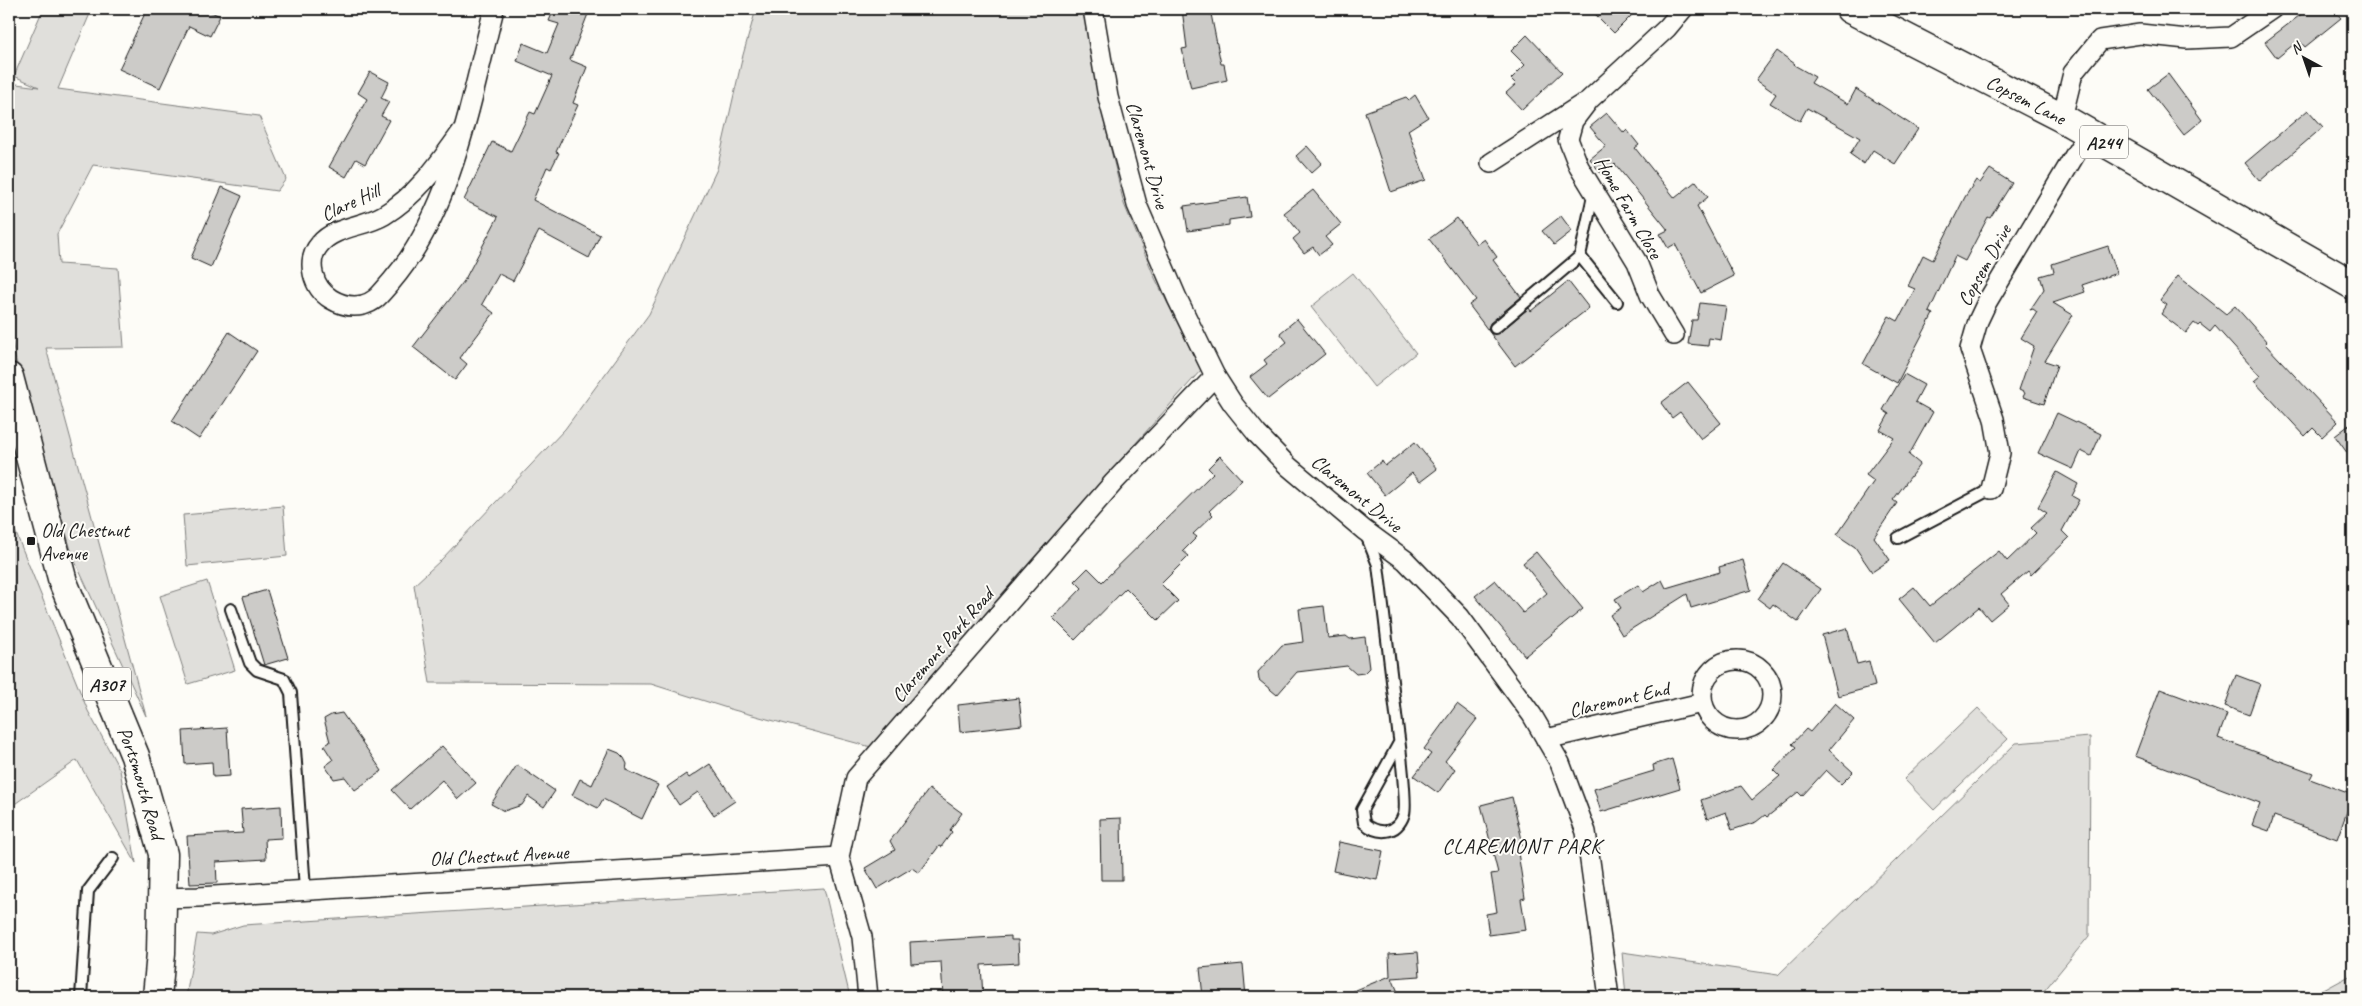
<svg xmlns="http://www.w3.org/2000/svg" width="2362" height="1006" font-family="Caveat,sans-serif">
	<rect width="100%" height="100%" fill="#fdfcf7"/>
	<filter id="ink" filterUnits="userSpaceOnUse"><feTurbulence type="fractalNoise" baseFrequency=".02" numOctaves="2"/><feDisplacementMap in="SourceGraphic" scale="10" xChannelSelector="R" yChannelSelector="G"/><feConvolveMatrix kernelMatrix="1 2 1 2 8 2 1 2 1" color-interpolation-filters="sRGB"/></filter>
	<g filter="url(#ink)">
		<g fill="#e0dfdb" stroke="#7e7e7c">
			<polygon points="43,9 92,9 58,89 259,116 286,179 277,191 93,165 57,234 59,264 118,268 124,347 46,348 146,716 73,557 15,357 9,326 9,83 39,87 14,76"/>
			<polygon points="756,9 1085,9 1098,96 1124,204 1155,278 1201,370 1019,574 871,747 730,709 651,684 430,683 414,585 441,560 565,429 649,314 717,169 743,55"/>
			<polygon points="1353,273 1416,353 1374,387 1311,307"/>
			<polygon points="283,506 287,556 187,566 183,515"/>
			<polygon points="9,516 88,711 120,770 136,863 77,760 9,808"/>
			<polygon points="207,581 235,670 188,684 160,596"/>
			<polygon points="1978,708 2008,739 1934,810 1904,779"/>
			<polygon points="2090,737 2089,936 2039,997 1626,997 1622,952 1778,975 2016,743"/>
			<polygon points="824,888 850,997 186,997 197,934 211,935 243,925"/>
			<polygon points="2353,974 2353,997 2315,997 2320,992"/>
		</g>
		<g fill="#cccbc8" stroke="#1c1c1c">
			<polygon points="147,9 205,9 220,16 210,36 189,26 160,88 119,69"/>
			<polygon points="554,9 574,9 588,14 570,60 587,67 573,103 578,105 556,152 559,153 551,169 547,167 533,200 600,235 589,258 539,231 513,281 499,274 482,304 494,313 460,358 467,364 455,380 413,347 464,281 498,217 464,200 492,142 511,151 530,112 535,114 552,76 517,61 523,43 547,53 559,24 549,21"/>
			<polygon points="1182,9 1210,9 1221,64 1224,64 1227,80 1191,88 1182,49 1187,48"/>
			<polygon points="1590,9 1638,9 1614,33"/>
			<polygon points="2308,9 2333,9 2341,18 2305,47 2299,40 2277,58 2265,42"/>
			<polygon points="1527,35 1562,72 1522,110 1506,93 1516,84 1511,79 1525,65 1511,51"/>
			<polygon points="1777,51 1795,64 1794,65 1815,77 1811,83 1848,104 1856,89 1918,129 1895,164 1873,150 1864,164 1850,154 1860,138 1807,108 1800,121 1770,103 1776,94 1756,80"/>
			<polygon points="370,72 389,82 381,98 389,102 381,116 389,120 365,164 356,159 346,177 329,167 367,99 358,93"/>
			<polygon points="2168,74 2202,120 2184,135 2148,89"/>
			<polygon points="1415,95 1428,117 1408,130 1426,180 1391,192 1365,112 1406,97 1409,100"/>
			<polygon points="2308,110 2323,127 2260,181 2245,163"/>
			<polygon points="1607,113 1624,133 1627,130 1639,145 1635,148 1675,198 1696,181 1708,197 1697,206 1734,276 1701,293 1675,244 1668,248 1660,234 1668,230 1615,164 1602,175 1590,159 1606,146 1590,127"/>
			<polygon points="1307,146 1322,163 1311,173 1296,156"/>
			<polygon points="1990,169 2012,183 1990,218 1988,217 1965,261 1955,256 1929,312 1933,314 1897,383 1863,364 1889,316 1898,321 1915,289 1908,286 1923,255 1933,260 1965,197 1976,180 1980,183"/>
			<polygon points="222,187 242,196 211,267 191,258"/>
			<polygon points="1313,190 1341,224 1325,237 1332,245 1319,255 1313,247 1304,253 1293,239 1300,233 1284,213"/>
			<polygon points="1247,197 1250,217 1229,220 1229,225 1188,231 1184,206"/>
			<polygon points="1561,216 1572,231 1554,245 1542,231"/>
			<polygon points="1457,218 1477,244 1484,239 1497,257 1493,260 1521,297 1490,323 1488,329 1492,334 1499,333 1529,308 1531,311 1568,281 1589,308 1515,366 1469,305 1476,300 1429,239"/>
			<polygon points="2108,246 2117,273 2082,285 2085,292 2053,303 2073,315 2045,361 2057,365 2044,404 2023,397 2025,393 2019,390 2034,346 2021,338 2037,312 2033,309 2030,310 2044,289 2040,276 2054,272 2052,264"/>
			<polygon points="2178,276 2226,314 2235,306 2267,342 2265,344 2338,422 2322,437 2313,428 2305,436 2254,381 2260,376 2215,326 2210,332 2200,324 2198,326 2194,323 2186,333 2161,314 2167,305 2160,300"/>
			<polygon points="1700,303 1726,306 1721,340 1709,338 1708,346 1688,344 1692,320 1697,320"/>
			<polygon points="1297,319 1325,354 1268,399 1250,377 1267,364 1264,360 1287,342 1280,333"/>
			<polygon points="229,332 257,351 199,439 172,421"/>
			<polygon points="1904,374 1924,385 1915,402 1933,412 1909,455 1920,464 1893,500 1897,503 1874,537 1890,560 1872,572 1855,547 1837,535 1874,481 1866,475 1894,438 1880,430 1889,414 1883,410"/>
			<polygon points="1688,382 1721,423 1701,439 1680,412 1672,418 1661,403"/>
			<polygon points="2057,413 2101,434 2091,456 2081,451 2073,469 2038,453"/>
			<polygon points="2353,422 2353,461 2335,436"/>
			<polygon points="1415,442 1437,469 1420,482 1412,473 1385,495 1367,473 1382,461 1385,466"/>
			<polygon points="1220,456 1242,480 1209,511 1213,515 1193,534 1197,537 1183,551 1189,556 1161,584 1178,601 1158,620 1126,588 1075,640 1053,618 1082,588 1075,581 1088,568 1102,582 1213,473 1208,468"/>
			<polygon points="2057,472 2078,484 2072,496 2079,500 2062,531 2069,538 2031,575 2028,571 2001,594 2009,604 1990,620 1979,607 1935,643 1899,599 1914,587 1930,606 1999,551 2007,561 2036,533 2031,528 2047,513 2038,507"/>
			<polygon points="1536,552 1583,609 1525,656 1475,596 1495,580 1523,613 1547,593 1523,563"/>
			<polygon points="1743,560 1751,590 1691,608 1687,594 1622,635 1610,615 1621,608 1615,599 1638,585 1643,592 1662,580 1666,588 1720,572 1719,567"/>
			<polygon points="1783,563 1821,589 1798,622 1773,604 1770,608 1758,599"/>
			<polygon points="267,590 288,658 264,665 243,597"/>
			<polygon points="1324,606 1328,638 1346,636 1350,639 1365,637 1369,668 1364,673 1356,674 1347,666 1297,672 1277,695 1259,680 1258,672 1282,645 1303,642 1299,609"/>
			<polygon points="1847,628 1857,664 1869,661 1875,686 1838,696 1822,635"/>
			<polygon points="2236,675 2260,684 2249,715 2225,706"/>
			<polygon points="2160,689 2227,714 2218,738 2313,773 2310,779 2353,795 2337,839 2274,816 2269,831 2252,825 2260,803 2135,756"/>
			<polygon points="1019,698 1022,725 960,732 958,705"/>
			<polygon points="1835,703 1854,720 1829,750 1853,772 1841,784 1826,770 1802,796 1798,792 1767,817 1765,815 1756,822 1732,830 1726,812 1707,819 1701,800 1741,786 1752,800 1780,776 1774,770 1796,747 1792,744 1806,729 1810,732"/>
			<polygon points="1457,704 1477,719 1445,761 1455,769 1438,793 1414,776 1431,754 1424,749"/>
			<polygon points="342,713 382,771 355,790 345,777 334,779 325,766 333,760 324,746 330,742 324,719 331,715"/>
			<polygon points="227,728 230,776 213,777 212,762 185,764 183,731"/>
			<polygon points="442,746 476,783 458,799 442,780 410,809 392,790"/>
			<polygon points="609,749 619,753 624,758 627,764 626,770 658,785 642,819 603,799 598,808 572,795 580,779 592,785"/>
			<polygon points="1672,759 1680,788 1601,812 1594,789 1654,771 1653,765"/>
			<polygon points="710,764 735,801 714,815 698,792 679,805 667,787 686,774 689,778"/>
			<polygon points="517,765 555,791 544,807 528,796 522,805 504,811 491,804"/>
			<polygon points="929,789 962,813 950,830 952,832 941,847 939,846 919,873 912,868 877,889 865,868 895,850 890,841"/>
			<polygon points="1512,797 1523,844 1517,846 1525,898 1521,899 1526,930 1489,935 1486,914 1497,912 1491,874 1498,873 1481,805"/>
			<polygon points="281,806 282,838 265,839 266,859 216,862 217,883 190,884 187,836 243,833 241,809"/>
			<polygon points="1121,818 1122,880 1101,880 1100,819"/>
			<polygon points="1339,842 1383,851 1377,880 1333,871"/>
			<polygon points="1011,936 1011,940 1018,940 1019,963 981,965 983,997 943,997 941,962 911,964 910,942"/>
			<polygon points="1418,952 1420,976 1392,978 1400,997 1339,997 1390,976 1389,954"/>
			<polygon points="1243,964 1246,997 1203,997 1200,968"/>
		</g>
		<g fill="none" stroke-linecap="round" stroke-linejoin="round">
			<g stroke="#1c1c1c" stroke-width="14">
				<g id="lane">
					<polyline points="1580,256 1617,302"/>
					<polyline points="1495,328 1580,256 1594,191"/>
					<path d="M1366,535L1378,565L1398,731C1400,745 1407,804 1404,814C1397,835 1378,835 1364,823L1362,810L1399,743"/>
					<polyline points="1898,538 1991,489"/>
					<polyline points="231,609 250,663 257,670 284,679 291,693 305,889"/>
					<polyline points="81,997 88,891 113,858"/>
				</g>
			</g>
			<g stroke="#1c1c1c" stroke-width="22">
				<g id="street">
					<polyline points="1093,9 1108,97 1137,205 1177,298 1215,376 1233,404 1257,434 1288,466 1364,530 1405,560 1460,617 1532,715 1560,763 1586,832 1609,997"/>
					<polyline points="2062,118 2073,73 2100,40 2140,34 2187,39 2231,37 2272,9"/>
					<path d="M463,130C440,162 419,194 384,215C364,227 335,226 320,244C305,261 313,288 331,299C341,305 351,308 363,305C377,301 381,293 391,282C453,210 471,98 494,9"/>
					<polyline points="1491,163 1581,105"/>
					<polyline points="1674,335 1650,295 1637,262 1579,167 1568,139 1573,121 1589,100 1667,28 1683,9"/>
					<polyline points="1991,489 2000,453 1994,419 1970,349 1978,321 1987,302 2088,133"/>
					<circle cx="1737" cy="695" r="35"/>
					<polyline points="1546,739 1702,703"/>
					<polyline points="163,898 198,897 839,857"/>
					<polyline points="868,997 862,937 839,857 856,778 1114,482 1215,376"/>
				</g>
			</g>
			<g stroke="#1c1c1c" stroke-width="31">
				<g id="primary">
					<path id="s1" d="M1850,9L2062,118L2353,285"/>
					<path id="s2" d="M9,377L63,582L135,756L163,854L161,953L157,997"/>
				</g>
			</g>
			<use href="#lane" stroke="#fdfcf7" stroke-width="10"/>
			<use href="#street" stroke="#fdfcf7" stroke-width="19"/>
			<use href="#primary" stroke="#fdfcf7" stroke-width="28"/>
		</g>
	</g>
	<rect fill="#1c1c1c" stroke="#fdfcf7" stroke-width="2" x="26" y="536" width="10" height="10" rx="2.5"/>
	<g text-anchor="middle" stroke-width="4" stroke-linejoin="round" paint-order="stroke">
		<g fill="#fdfcf7" stroke="#605f5e" stroke-width="1">
			<rect x="2080" y="125.5" width="48" height="33" rx="4"/>
			<rect x="83" y="667.5" width="48" height="33" rx="4"/>
		</g>
		<g font-size="19" font-weight="bold" fill="#1c1c1c">
			<text x="2104" y="149">A244</text>
			<text x="107" y="691">A307</text>
		</g>
		<g font-size="20" fill="#1c1c1c" stroke="#fdfcf7">
			<text dy="7" stroke="none"><textPath href="#s1" startOffset="198">Copsem Lane</textPath></text>
			<text transform="translate(1148 155) rotate(74)" y="7">Claremont Drive</text>
			<text transform="translate(350 202) rotate(-25)" y="7">Clare Hill</text>
			<text transform="translate(1629 207) rotate(60)" y="7">Home Farm Close</text>
			<text transform="translate(1984 265) rotate(-61)" y="7">Copsem Drive</text>
			<text transform="translate(1357 493) rotate(39)" y="7">Claremont Drive</text>
			<text transform="translate(942 645) rotate(-49)" y="7">Claremont Park Road</text>
			<text transform="translate(1619 699) rotate(-13)" y="7">Claremont End</text>
			<text dy="7" stroke="none"><textPath href="#s2" startOffset="428">Portsmouth Road</textPath></text>
			<text transform="translate(499 855) rotate(-3)" y="7">Old Chestnut Avenue</text>
		</g>
		<g font-size="20" fill="#1c1c1c" stroke="#fdfcf7" text-anchor="start">
			<text x="41" y="537">Old Chestnut<tspan x="41" dy="23">Avenue</tspan></text>
		</g>
		<g font-size="21" letter-spacing="1" fill="#1c1c1c" stroke="#fdfcf7">
			<text x="1522" y="853">CLAREMONT PARK</text>
		</g>
	</g>
	<rect width="2362" height="1006" fill="none" stroke="#fdfcf7" stroke-width="30"/>
	<rect x="15" y="15" width="2332" height="976" fill="none" stroke="#1c1c1c" stroke-width="2" filter="url(#ink)"/>
	<g transform="translate(2304 58) rotate(320)" stroke="#fdfcf7" stroke-width="4" paint-order="stroke">
	<path d="M0-4L9 19L0 12L-9 19Z" fill="#1c1c1c"/>
	<text y="-8" font-size="14" font-weight="bold" text-anchor="middle" fill="#1c1c1c">N</text>
	</g>
</svg>
